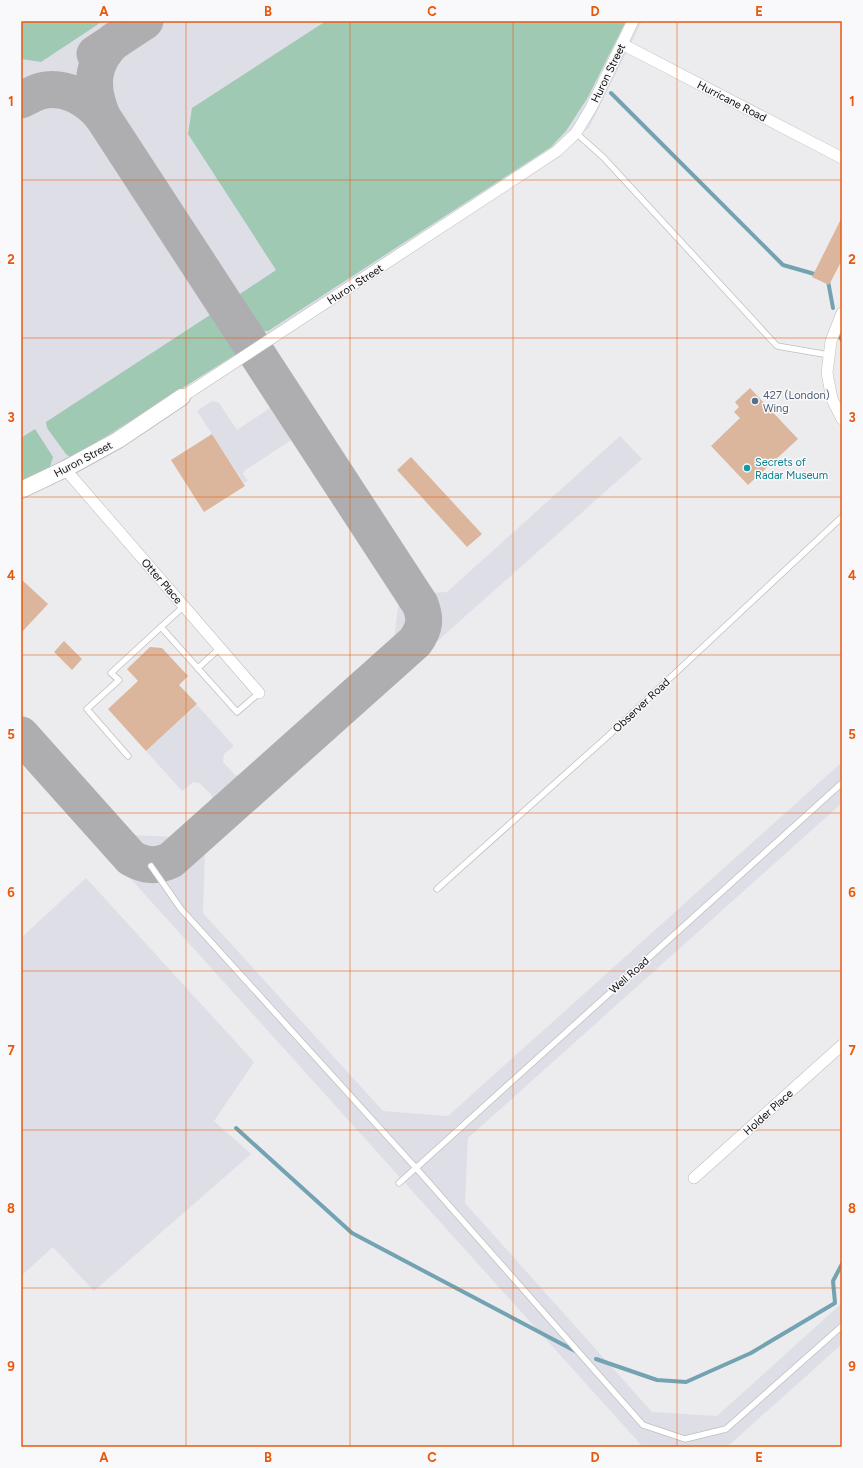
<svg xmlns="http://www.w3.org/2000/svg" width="863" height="1468" font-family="Figtree,sans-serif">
	<rect width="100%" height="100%" fill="#ececee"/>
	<g fill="#dedee7">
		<polygon points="21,21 642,21 589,128 264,336 430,593 447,592 620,436 642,459 205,848 203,913 383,1111 448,1116 842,762 842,803 468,1138 465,1203 652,1412 717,1416 842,1303 842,1344 727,1447 643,1447 21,757 21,712 132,835 175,837 212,804 212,796 200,783 193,782 182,791 146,751 197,705 234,746 224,754 223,762 235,775 242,776 394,639 399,600 293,439 244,471 243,474 248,481 244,483 197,411 212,401 217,402 219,403 237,430 273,406 238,353 21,492"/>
		<polygon points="86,878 254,1062 214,1121 251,1154 94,1291 53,1247 21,1276 21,938"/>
	</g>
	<g fill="#9fc9b2">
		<polygon points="21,21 103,21 41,62 21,59"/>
		<polygon points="326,21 626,21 588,97 566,131 551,147 268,331 260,331 243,305 240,294 276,270 188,134 192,108"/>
		<polygon points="210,315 216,318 238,353 73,457 70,457 66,454 47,428 46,422"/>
		<polygon points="35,429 53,457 49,470 21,483 21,438"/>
	</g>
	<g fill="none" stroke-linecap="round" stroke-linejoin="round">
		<g stroke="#73a3b2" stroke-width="4">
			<polyline points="611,93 783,265 818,275"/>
			<polyline points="828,281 833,308"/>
			<polyline points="838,335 842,340"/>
			<polyline points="236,1128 352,1233 577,1352"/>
			<polyline points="596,1359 657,1380 686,1382 751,1353 835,1303 833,1281 842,1264"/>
		</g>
		<g stroke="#aeaeb0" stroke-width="37">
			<polyline points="95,54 145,21"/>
			<path d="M21,100C27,97 34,93 41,91C64,85 87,98 102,116C90,86 91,63 115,40"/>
			<path d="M21,735L131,858C145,866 156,867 171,860L415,642C425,628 426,619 420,604L102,116"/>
		</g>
	</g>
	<g fill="#dbb69c">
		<polygon points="842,217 842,260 829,285 812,277"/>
		<polygon points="750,388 798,439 748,485 711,446 740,418 734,412 739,407 735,402"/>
		<polygon points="212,434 245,486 204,512 171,460"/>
		<polygon points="411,457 482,534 467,547 397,470"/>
		<polygon points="21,579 48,604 21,633"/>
		<polygon points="64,641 82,659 72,670 54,652"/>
		<polygon points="150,647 162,648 188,676 179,685 197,704 146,751 108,709 138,681 127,669"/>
	</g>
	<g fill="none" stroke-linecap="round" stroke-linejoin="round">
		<g stroke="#bfbfc0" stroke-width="7">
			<g id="lane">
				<polyline points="576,133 603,157 777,346 829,355"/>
				<polyline points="161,627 184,606"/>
				<polyline points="198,668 220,648"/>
				<polyline points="128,756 87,709 119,680 111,673 161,627 237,712 259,693"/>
				<polyline points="151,866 181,909 416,1168 643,1425 685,1439 726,1429 842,1326"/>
				<polyline points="437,889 608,736 842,517"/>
				<polyline points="416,1168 842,783"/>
				<polyline points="399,1183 418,1166"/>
			</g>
		</g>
		<g stroke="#bfbfc0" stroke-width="12">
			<g id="street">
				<polyline points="622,44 842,158"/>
				<polyline points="842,313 831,341 827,373 832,399 842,419"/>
				<polyline points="182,397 557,151 576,133 591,108 633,21"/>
				<polyline points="65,469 259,693"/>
				<polyline points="694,1178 842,1045"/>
			</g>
		</g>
		<g stroke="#bfbfc0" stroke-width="18">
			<polyline id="secondary" points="21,490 65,469 118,440 182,397"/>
		</g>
		<use href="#lane" stroke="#fff" stroke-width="5.5"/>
		<use href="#street" stroke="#fff" stroke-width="11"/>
		<use href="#secondary" stroke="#fff" stroke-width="16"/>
	</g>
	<path fill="none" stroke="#e8590c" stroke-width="1" stroke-opacity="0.55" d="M186,21V1447M350,21V1447M513,21V1447M677,21V1447M21,180H842M21,338H842M21,497H842M21,655H842M21,813H842M21,971H842M21,1130H842M21,1288H842"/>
	<circle fill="#5c6f8a" stroke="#f9f9fb" stroke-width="1.5" cx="755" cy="401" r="4"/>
	<circle fill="#0f9aa8" stroke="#f9f9fb" stroke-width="1.5" cx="747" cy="468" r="4"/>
	<g text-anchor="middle" stroke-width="3" stroke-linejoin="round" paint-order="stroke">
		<g font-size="11" fill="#0d0d0d" stroke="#f9f9fb">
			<text transform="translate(608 73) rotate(-64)" y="4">Huron Street</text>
			<text transform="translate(732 101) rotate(27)" y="4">Hurricane Road</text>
			<text transform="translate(355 284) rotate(-33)" y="4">Huron Street</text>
			<text transform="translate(83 459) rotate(-28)" y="4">Huron Street</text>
			<text transform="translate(162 581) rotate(49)" y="4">Otter Place</text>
			<text transform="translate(641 705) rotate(-43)" y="4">Observer Road</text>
			<text transform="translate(629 975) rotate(-42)" y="4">Well Road</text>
			<text transform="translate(768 1112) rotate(-42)" y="4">Holder Place</text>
		</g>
		<g font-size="11" fill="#4e5e75" stroke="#f9f9fb" text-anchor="start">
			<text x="763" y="399">427 (London)<tspan x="763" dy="13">Wing</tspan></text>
		</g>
		<g font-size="11" fill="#0d838f" stroke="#f9f9fb" text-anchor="start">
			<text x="755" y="466">Secrets of<tspan x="755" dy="13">Radar Museum</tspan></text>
		</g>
	</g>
	<rect width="863" height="1468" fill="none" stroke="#f9f9fb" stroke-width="44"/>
	<rect x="22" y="22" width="819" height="1424" fill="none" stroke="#e8590c" stroke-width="1.5"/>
	<g font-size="13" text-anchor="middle" font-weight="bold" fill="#e8590c">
		<text x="104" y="16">A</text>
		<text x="268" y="16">B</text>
		<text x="432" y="16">C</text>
		<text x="595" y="16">D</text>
		<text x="759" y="16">E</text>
		<text x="11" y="106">1</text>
		<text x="852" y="106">1</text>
		<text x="11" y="264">2</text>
		<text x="852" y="264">2</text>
		<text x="11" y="422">3</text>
		<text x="852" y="422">3</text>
		<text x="11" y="580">4</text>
		<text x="852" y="580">4</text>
		<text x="11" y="739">5</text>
		<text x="852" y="739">5</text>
		<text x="11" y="897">6</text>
		<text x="852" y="897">6</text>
		<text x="11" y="1055">7</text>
		<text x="852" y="1055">7</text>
		<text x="11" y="1213">8</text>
		<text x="852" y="1213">8</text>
		<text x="11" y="1371">9</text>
		<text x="852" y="1371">9</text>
		<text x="104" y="1462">A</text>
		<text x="268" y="1462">B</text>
		<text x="432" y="1462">C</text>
		<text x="595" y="1462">D</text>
		<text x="759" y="1462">E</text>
	</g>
</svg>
